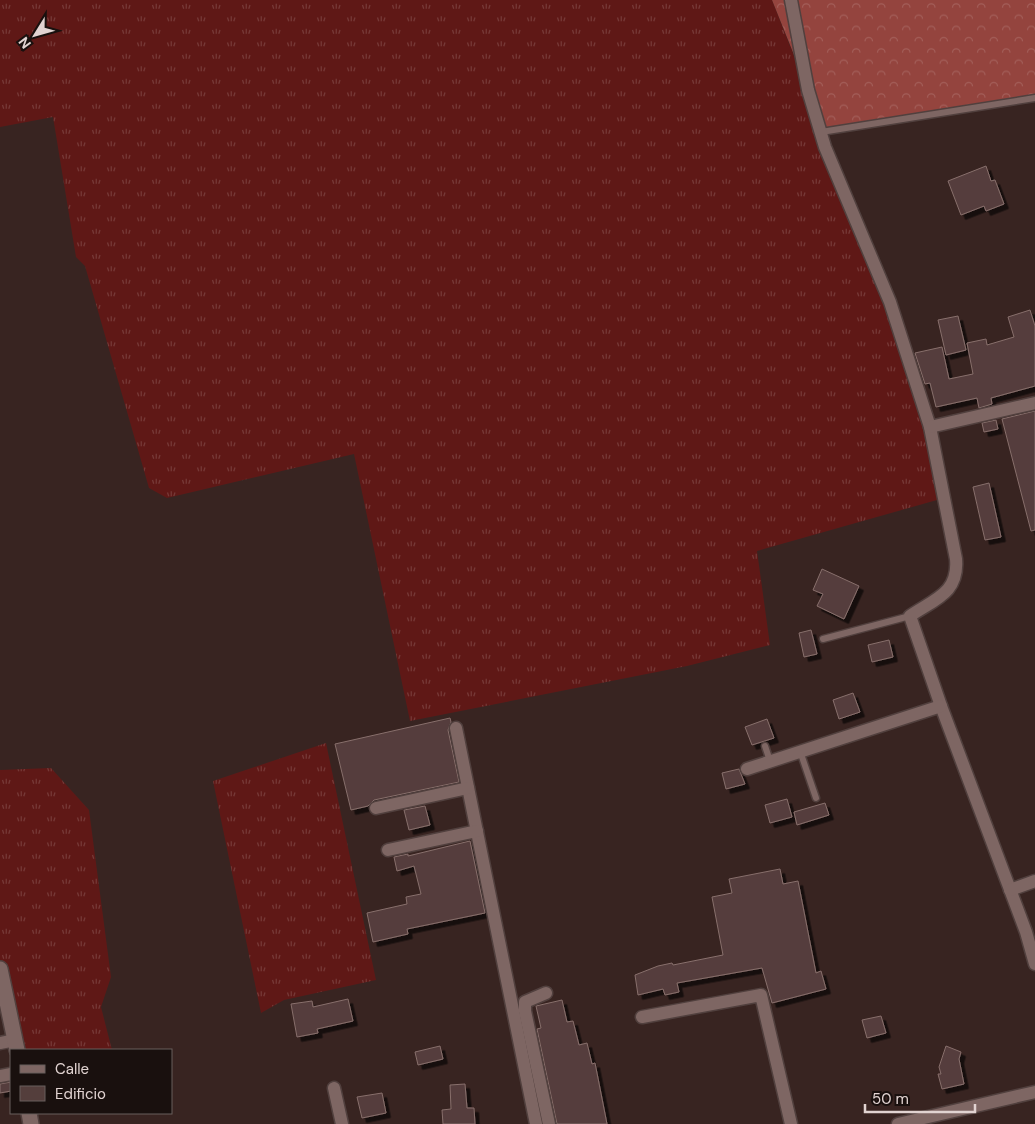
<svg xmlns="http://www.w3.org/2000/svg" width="1035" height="1124" font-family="'DM Sans',sans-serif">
	<defs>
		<pattern id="grass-tufts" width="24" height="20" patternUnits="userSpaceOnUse" patternTransform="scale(1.25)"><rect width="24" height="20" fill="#5f1816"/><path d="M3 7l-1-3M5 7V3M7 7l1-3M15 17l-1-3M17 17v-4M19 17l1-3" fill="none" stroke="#763937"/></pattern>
		<pattern id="forest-crowns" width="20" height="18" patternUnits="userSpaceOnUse" patternTransform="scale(1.25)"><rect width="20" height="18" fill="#94443e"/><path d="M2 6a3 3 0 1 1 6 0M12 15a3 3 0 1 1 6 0" fill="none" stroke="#a35e59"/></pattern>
		<filter id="shadow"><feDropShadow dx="4.5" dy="4.5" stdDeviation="0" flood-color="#0009"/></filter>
	</defs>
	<rect width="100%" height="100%" fill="#382421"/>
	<g fill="url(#grass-tufts)">
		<polygon points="0,0 772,0 890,302 944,498 757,551 770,645 687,666 410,721 354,454 167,498 149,488 85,266 76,257 53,117 0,127"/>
		<polygon points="326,743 376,980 284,1000 261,1013 213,781"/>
		<polygon points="51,768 89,810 111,977 101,1007 112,1050 17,1050 0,969 0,770"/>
	</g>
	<polygon fill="url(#forest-crowns)" points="772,0 1035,0 1035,98 821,132 808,90"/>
	<g fill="#543e3c" stroke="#886f6c" filter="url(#shadow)">
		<polygon points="986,166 991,181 995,180 1004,204 986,211 984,206 961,215 948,181"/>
		<polygon points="1030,310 1035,326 1035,386 991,398 992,404 979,408 977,398 936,407 930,383 925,384 915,353 942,347 949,379 973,374 967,343 986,339 987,345 1014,337 1008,317"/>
		<polygon points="958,316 966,350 946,355 938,320"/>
		<polygon points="1035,411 1035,530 1031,531 1002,419"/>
		<polygon points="996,420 998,429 984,432 982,423"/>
		<polygon points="989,483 1001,537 985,540 973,487"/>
		<polygon points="822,569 859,586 844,619 817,606 823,594 813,590"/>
		<polygon points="811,630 817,654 804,657 799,633"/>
		<polygon points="889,640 893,657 872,662 868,645"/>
		<polygon points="853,693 860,712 839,719 833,700"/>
		<polygon points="450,718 451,722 448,730 459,782 374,800 368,806 351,810 335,744"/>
		<polygon points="767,719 774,738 752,745 745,727"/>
		<polygon points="739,769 745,784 726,789 722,773"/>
		<polygon points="787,799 792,817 770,823 765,805"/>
		<polygon points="825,803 829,815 797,825 794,812"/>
		<polygon points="425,806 430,825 409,830 404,810"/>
		<polygon points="470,841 485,913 407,929 408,934 373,942 367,913 407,904 406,897 421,894 414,866 397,871 394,857 408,854 408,856"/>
		<polygon points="780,869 783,884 798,881 816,973 821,971 826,989 772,1003 762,968 677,983 679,992 665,995 663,989 638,995 635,975 658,966 672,963 673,965 723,955 712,897 732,893 729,879"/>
		<polygon points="348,999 353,1021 317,1029 318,1033 297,1037 291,1004 312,1001 313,1007"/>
		<polygon points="562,1000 567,1022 573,1021 579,1045 587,1043 592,1064 595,1063 607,1124 557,1124 537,1029 541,1028 536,1006"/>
		<polygon points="881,1016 886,1033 867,1038 862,1020"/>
		<polygon points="440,1046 443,1059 418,1065 415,1052"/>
		<polygon points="946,1046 961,1052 959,1059 964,1084 942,1089 938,1074 941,1074 939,1067"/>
		<polygon points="11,1082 11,1091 0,1093 0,1084"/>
		<polygon points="465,1084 467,1108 474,1108 475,1124 443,1124 442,1110 451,1109 450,1085"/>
		<polygon points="382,1093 386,1113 362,1118 357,1097"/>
	</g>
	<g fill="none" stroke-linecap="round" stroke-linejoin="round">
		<g stroke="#51403e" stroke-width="9">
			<g id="service">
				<polyline points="821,132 1035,98"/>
				<polyline points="823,639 910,616"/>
				<polyline points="765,746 770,761"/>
				<polyline points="800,751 816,798"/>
			</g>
		</g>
		<g stroke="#51403e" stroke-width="15">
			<g id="minor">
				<path d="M791,0L808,90L825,147L890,302L930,427L956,559C959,593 935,599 910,616L941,706L1026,932L1035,964"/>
				<polyline points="930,427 1035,403"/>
				<polyline points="456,728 536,1124"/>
				<polyline points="747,769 941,706"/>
				<polyline points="376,808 468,788"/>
				<polyline points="388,850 477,831"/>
				<polyline points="1010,890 1035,881"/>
				<polyline points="546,993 525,1002 525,1011 549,1124"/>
				<polyline points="642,1017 761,995 791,1124"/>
				<polyline points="0,1043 15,1040"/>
				<polyline points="0,1076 11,1074"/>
				<polyline points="334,1088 342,1124"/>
				<polyline points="898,1124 1035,1092"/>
			</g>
		</g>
		<g stroke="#51403e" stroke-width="18">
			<g id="tertiary">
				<polyline points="0,969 17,1050"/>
				<polyline points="29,1113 31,1124"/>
			</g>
		</g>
		<use href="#service" stroke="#7e6663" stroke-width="6"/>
		<use href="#minor" stroke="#7e6663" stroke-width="12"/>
		<use href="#tertiary" stroke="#7e6663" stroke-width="15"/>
	</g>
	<rect x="10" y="1049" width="162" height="65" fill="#19100e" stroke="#695e5c"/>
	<rect x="20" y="1065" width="25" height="8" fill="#7e6663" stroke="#695e5c"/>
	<text x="55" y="1074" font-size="15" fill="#e1d3d1">Calle</text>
	<rect x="20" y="1086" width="25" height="15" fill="#543e3c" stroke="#695e5c"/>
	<text x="55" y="1099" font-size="15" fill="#e1d3d1">Edificio</text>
	<g transform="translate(35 35) rotate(233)" stroke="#19100e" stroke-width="4" paint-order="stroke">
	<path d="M0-4L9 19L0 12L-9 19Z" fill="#e1d3d1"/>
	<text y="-8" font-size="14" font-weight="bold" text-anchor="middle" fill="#e1d3d1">N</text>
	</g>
	<path d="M865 1104v8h110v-8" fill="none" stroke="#e1d3d1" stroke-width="2.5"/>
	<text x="872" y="1104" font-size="15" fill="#e1d3d1" stroke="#19100e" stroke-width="4" paint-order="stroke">50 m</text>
</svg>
